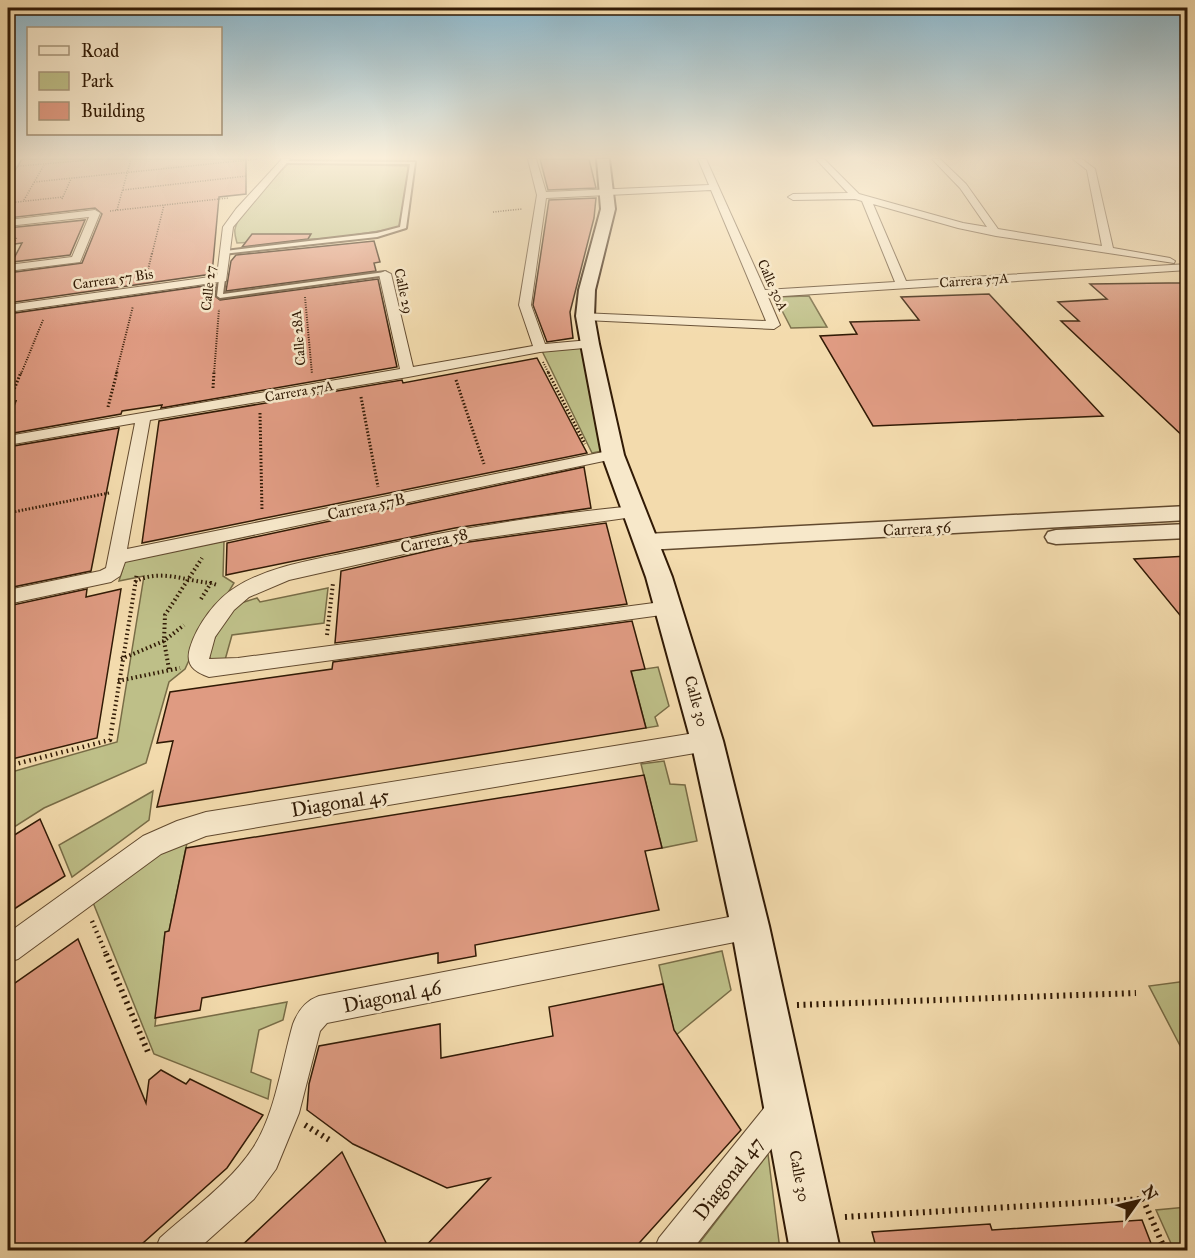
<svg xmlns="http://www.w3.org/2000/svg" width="1195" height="1258" font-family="'IM FELL Great Primer',serif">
	<rect width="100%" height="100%" fill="#f3dbad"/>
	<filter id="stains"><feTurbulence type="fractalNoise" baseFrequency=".00333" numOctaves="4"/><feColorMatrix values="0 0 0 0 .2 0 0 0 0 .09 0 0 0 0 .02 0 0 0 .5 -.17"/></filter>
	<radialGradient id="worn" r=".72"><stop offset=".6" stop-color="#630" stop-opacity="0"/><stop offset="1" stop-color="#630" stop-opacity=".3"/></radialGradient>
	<g fill="#bebf88" stroke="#786c46" stroke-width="1.5">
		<path d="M289,163L407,166L409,170L399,228L334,238L237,243C236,239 234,233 235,229C239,210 275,177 289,163Z"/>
		<polygon points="809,296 827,327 791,328 775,297"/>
		<polygon points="582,347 602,451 592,453 542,351"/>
		<polygon points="224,541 223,576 234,583 195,647 185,669 169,682 146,763 44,808 8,831 8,773 117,742 144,576 119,581 125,561"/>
		<polygon points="328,588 324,623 232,635 225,660 212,661 207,653 230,609 238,604 257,598 260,602"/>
		<polygon points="658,667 669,706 655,717 658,726 646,728 631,671"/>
		<polygon points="664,761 670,784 685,785 697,841 662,848 641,764"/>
		<polygon points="153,791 149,820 72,877 59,845"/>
		<polygon points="188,838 169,931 165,932 155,1026 287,1002 283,1020 259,1030 251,1072 271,1080 268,1099 154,1054 92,900 134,868"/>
		<polygon points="722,951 731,990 675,1036 659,965"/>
		<polygon points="1187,981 1188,981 1187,1059 1149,986"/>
		<polygon points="768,1154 780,1250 694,1250"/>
		<polygon points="1187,1207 1187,1250 1174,1250 1156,1210"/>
	</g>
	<g fill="#df9b82" stroke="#311a05" stroke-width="1.5">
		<polygon points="22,159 246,159 246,194 219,197 212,274 8,303 8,273 82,263 102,214 95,208 8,218 8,182"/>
		<polygon points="540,159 589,159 596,188 548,190"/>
		<polygon points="596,198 594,218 570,312 573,338 547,342 533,305 549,200"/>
		<polygon points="85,220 70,255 12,262 22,243 8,245 8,228"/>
		<polygon points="252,234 311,234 308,239 242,247"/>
		<polygon points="374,241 380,262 374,263 376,271 226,291 231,261 236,255"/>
		<polygon points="378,279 397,367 161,408 162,405 122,411 121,414 8,434 8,422 16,401 8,402 8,314 211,285 210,288 216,285 215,296 220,300"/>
		<polygon points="1168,283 1188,283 1188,441 1061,321 1079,321 1058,302 1107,299 1090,284"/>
		<polygon points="989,294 1103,416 873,426 820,336 857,334 850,322 919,320 901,297"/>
		<polygon points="537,358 587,453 142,543 159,421 402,380 403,383"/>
		<polygon points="119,428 91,571 8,588 8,447"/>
		<polygon points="584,467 591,508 455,528 226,575 227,543"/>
		<polygon points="606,523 627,604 335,643 341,571 462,543"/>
		<polygon points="1188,556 1188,625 1134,559"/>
		<polygon points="87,589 86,597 121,589 97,738 8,760 8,606"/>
		<polygon points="632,621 645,669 631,671 646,728 157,807 173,741 157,743 170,692 332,669 333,662"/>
		<polygon points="644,775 662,848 645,851 659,910 475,945 476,956 438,963 438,953 202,998 200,1010 155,1018 165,932 169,931 186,848"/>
		<polygon points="40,819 65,876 8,913 8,839"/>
		<polygon points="78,939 146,1103 149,1080 161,1070 186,1084 190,1079 263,1115 227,1168 134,1251 8,1251 8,988"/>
		<polygon points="663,984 674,1030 741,1130 632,1251 421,1251 490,1178 447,1188 353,1144 307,1110 309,1084 319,1046 440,1024 441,1058 553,1036 549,1007"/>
		<polygon points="342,1152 390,1251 236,1251 289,1201"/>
		<polygon points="1142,1220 1154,1251 877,1251 872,1232 990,1224 992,1230"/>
	</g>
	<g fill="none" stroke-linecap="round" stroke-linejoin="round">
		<g stroke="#624a2f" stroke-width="4">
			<g id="service">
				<polygon points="281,161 415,162 406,228 377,237 223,254 222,253 225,251 377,233 400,227 410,164 283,163"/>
				<polygon points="385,272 388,274 387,275 220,298 217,296 219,279 222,277 225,279 223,294"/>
			</g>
		</g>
		<g stroke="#624a2f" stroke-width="2">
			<g id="minor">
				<polygon points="282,159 290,159 233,227 226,281 8,312 8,305 217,276 223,227 236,209"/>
				<polygon points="528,159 536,159 546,192 709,185 698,159 706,159 765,290 895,282 862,201 855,199 793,200 788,197 793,194 848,193 816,159 824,159 859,194 963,223 987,227 960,188 932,159 940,159 966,184 998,229 1102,246 1087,170 1073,159 1082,159 1095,169 1113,248 1170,258 1175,261 1174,263 996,236 958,228 873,204 906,281 1188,264 1188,270 768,297 780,325 774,329 585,320 579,316 581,313 766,321 711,190 546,198 531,305 545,344 590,340 596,344 595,347 540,352 408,377 150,420 127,549 613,450 618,452 621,455 618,458 125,562 120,576 111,582 8,604 8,590 100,571 106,568 135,423 8,445 8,436 400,369 379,274 385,271 391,274 413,367 533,346 519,305 537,195"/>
				<polygon points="95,210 100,213 80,262 8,271 8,265 72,257 89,217 8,226 8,220"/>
				<path d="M634,506L640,508L642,512L640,516L462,541L289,580L249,597L234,610L215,637L209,659L238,658L669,601L676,603L679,608L676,613L209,677C194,672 185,665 190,648C197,625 216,599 236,587C270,566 312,560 350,552C444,531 538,515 634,506Z"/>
				<polygon points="707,731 715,734 718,741 715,748 707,751 206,836 161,854 18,959 8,962 8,933 143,836 177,821 206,812"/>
				<path d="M750,913L759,917L763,926L759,935L750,939L327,1023L320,1031L299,1113L276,1169L254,1199L197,1250H155L160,1238C191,1210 230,1183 253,1148C275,1115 282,1062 293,1024C298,1011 305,1001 319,996Z"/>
				<polygon points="784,1093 795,1097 799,1108 795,1119 692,1250 654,1250 659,1238 773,1097"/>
			</g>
		</g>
		<g stroke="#624a2f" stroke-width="3">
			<g id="tertiary">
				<polygon points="1188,506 1188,520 646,550 638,547 635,542 638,537 646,534"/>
				<polygon points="1188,524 1188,538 1056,544 1048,542 1045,537 1048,532 1056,530"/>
			</g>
		</g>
		<g stroke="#311a05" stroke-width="4">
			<polygon id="secondary" points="597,159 609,159 615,209 595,290 594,316 599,344 624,455 672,577 723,741 769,926 840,1250 790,1250 731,926 691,741 646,577 602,455 581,344 576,316 579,290 601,209"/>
		</g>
		<g stroke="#311a05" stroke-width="1.5" stroke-dasharray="1 1.5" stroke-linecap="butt">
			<polyline points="8,167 101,159"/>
			<polyline points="34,182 258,159"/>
			<polyline points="123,190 247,176"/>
			<polyline points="62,199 71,179"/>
			<polyline points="24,200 44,165"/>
			<polyline points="8,203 63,197"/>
			<polyline points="117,210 131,159"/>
			<polyline points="110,211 228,198"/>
			<polyline points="493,212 522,209"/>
			<polyline points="9,252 17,237"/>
			<polyline points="152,254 164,205"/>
		</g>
		<g stroke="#311a05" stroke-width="2" stroke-dasharray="1 1.5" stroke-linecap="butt">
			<polyline points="147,274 152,253"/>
			<polyline points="305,297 312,374"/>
			<polyline points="543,362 549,374"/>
			<polyline points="21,374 43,320"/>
			<polyline points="116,374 133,306"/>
			<polyline points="214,374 219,309"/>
		</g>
		<g stroke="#311a05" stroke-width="3" stroke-dasharray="1.5 2" stroke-linecap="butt">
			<polyline points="548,372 585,444"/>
			<polyline points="456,380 484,464"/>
			<polyline points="213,388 214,372"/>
			<polyline points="361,397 378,487"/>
			<polyline points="8,405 21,372"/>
			<polyline points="108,407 117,372"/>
			<polyline points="260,413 262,511"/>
			<polyline points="8,513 109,493"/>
		</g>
		<g stroke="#311a05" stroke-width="4" stroke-dasharray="1.5 3" stroke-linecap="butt">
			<path d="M135,582C159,568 185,581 211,583"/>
			<polyline points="201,599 211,583 217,585"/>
			<polyline points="327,635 333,583"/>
			<polyline points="121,659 164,641 184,625"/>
			<polyline points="169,669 164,641 165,615 202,558"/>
			<polyline points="118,681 180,668"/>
			<polyline points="114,715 137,573"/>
		</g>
		<g stroke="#311a05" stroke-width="4.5" stroke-dasharray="1.5 4" stroke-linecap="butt">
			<polyline points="8,766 110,740 114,714"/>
			<polyline points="92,921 107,956"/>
		</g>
		<g stroke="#311a05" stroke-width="6" stroke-dasharray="2 4.5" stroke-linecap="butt">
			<polyline points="106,954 148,1052"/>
			<polyline points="797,1005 1136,993"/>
			<polyline points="305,1125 331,1141"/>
			<polyline points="845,1217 1143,1199 1165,1250"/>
		</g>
		<use href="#service" fill="#f7e8ca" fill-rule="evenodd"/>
		<use href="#minor" fill="#f7e8ca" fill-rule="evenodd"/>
		<use href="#tertiary" fill="#f7e8ca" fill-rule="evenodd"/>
		<use href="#secondary" fill="#f7e8ca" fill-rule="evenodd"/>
	</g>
	<linearGradient id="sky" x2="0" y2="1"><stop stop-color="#8ab7cd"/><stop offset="0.47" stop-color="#faefda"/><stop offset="1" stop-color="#faefda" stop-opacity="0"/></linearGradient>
	<rect width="1195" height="335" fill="url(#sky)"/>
	<g text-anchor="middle" stroke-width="5" stroke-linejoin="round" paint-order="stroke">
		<g font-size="14" fill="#311a05" stroke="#f7e8ca">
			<text transform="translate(113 279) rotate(-8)" y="5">Carrera 57 Bis</text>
			<text transform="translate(974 280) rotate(-4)" y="5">Carrera 57A</text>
			<text transform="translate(773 285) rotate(66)" y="5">Calle 30A</text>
			<text transform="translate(208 288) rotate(-84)" y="5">Calle 27</text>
			<text transform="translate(404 291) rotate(78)" y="5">Calle 29</text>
			<text transform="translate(298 338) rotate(-95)" y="5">Calle 28A</text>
			<text transform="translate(299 391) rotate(-10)" y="5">Carrera 57A</text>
		</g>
		<g font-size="16" fill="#311a05" stroke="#f7e8ca">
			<text transform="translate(366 506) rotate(-12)" y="6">Carrera 57B</text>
			<text transform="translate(917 528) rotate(-3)" y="6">Carrera 56</text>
			<text transform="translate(434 540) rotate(-12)" y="6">Carrera 58</text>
			<text transform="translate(697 701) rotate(75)" y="6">Calle 30</text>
			<text transform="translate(800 1176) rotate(79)" y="6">Calle 30</text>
		</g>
		<g font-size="20" fill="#311a05" stroke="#f7e8ca">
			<text transform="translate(340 802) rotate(-9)" y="7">Diagonal 45</text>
			<text transform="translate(392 996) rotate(-11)" y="7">Diagonal 46</text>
			<text transform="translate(728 1178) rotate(-52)" y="7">Diagonal 47</text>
		</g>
	</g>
	<rect width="1195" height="1258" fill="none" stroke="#f3dbad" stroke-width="30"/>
	<rect x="9" y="9" width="1177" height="1240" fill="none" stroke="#311a05" stroke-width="3"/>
	<rect x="15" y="15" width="1165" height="1228" fill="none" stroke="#311a05" stroke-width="1.5"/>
	<rect x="27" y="27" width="195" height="108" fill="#f7e8ca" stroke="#a8967b" stroke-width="1.5"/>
	<rect x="39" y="46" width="30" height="9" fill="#f7e8ca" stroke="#a8967b" stroke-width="1.5"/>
	<text x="81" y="57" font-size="18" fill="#311a05">Road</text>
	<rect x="39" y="72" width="30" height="18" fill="#bebf88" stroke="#a8967b" stroke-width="1.5"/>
	<text x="81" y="87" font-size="18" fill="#311a05">Park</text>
	<rect x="39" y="102" width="30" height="18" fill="#df9b82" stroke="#a8967b" stroke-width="1.5"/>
	<text x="81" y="117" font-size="18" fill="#311a05">Building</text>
	<g transform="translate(1138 1201) rotate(56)" stroke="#f7e8ca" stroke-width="4.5" paint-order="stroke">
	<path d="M0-4.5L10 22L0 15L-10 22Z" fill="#311a05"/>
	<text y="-9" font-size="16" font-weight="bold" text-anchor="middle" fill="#311a05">N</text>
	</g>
	<rect width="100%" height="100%" filter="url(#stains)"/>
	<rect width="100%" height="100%" fill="url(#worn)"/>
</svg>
